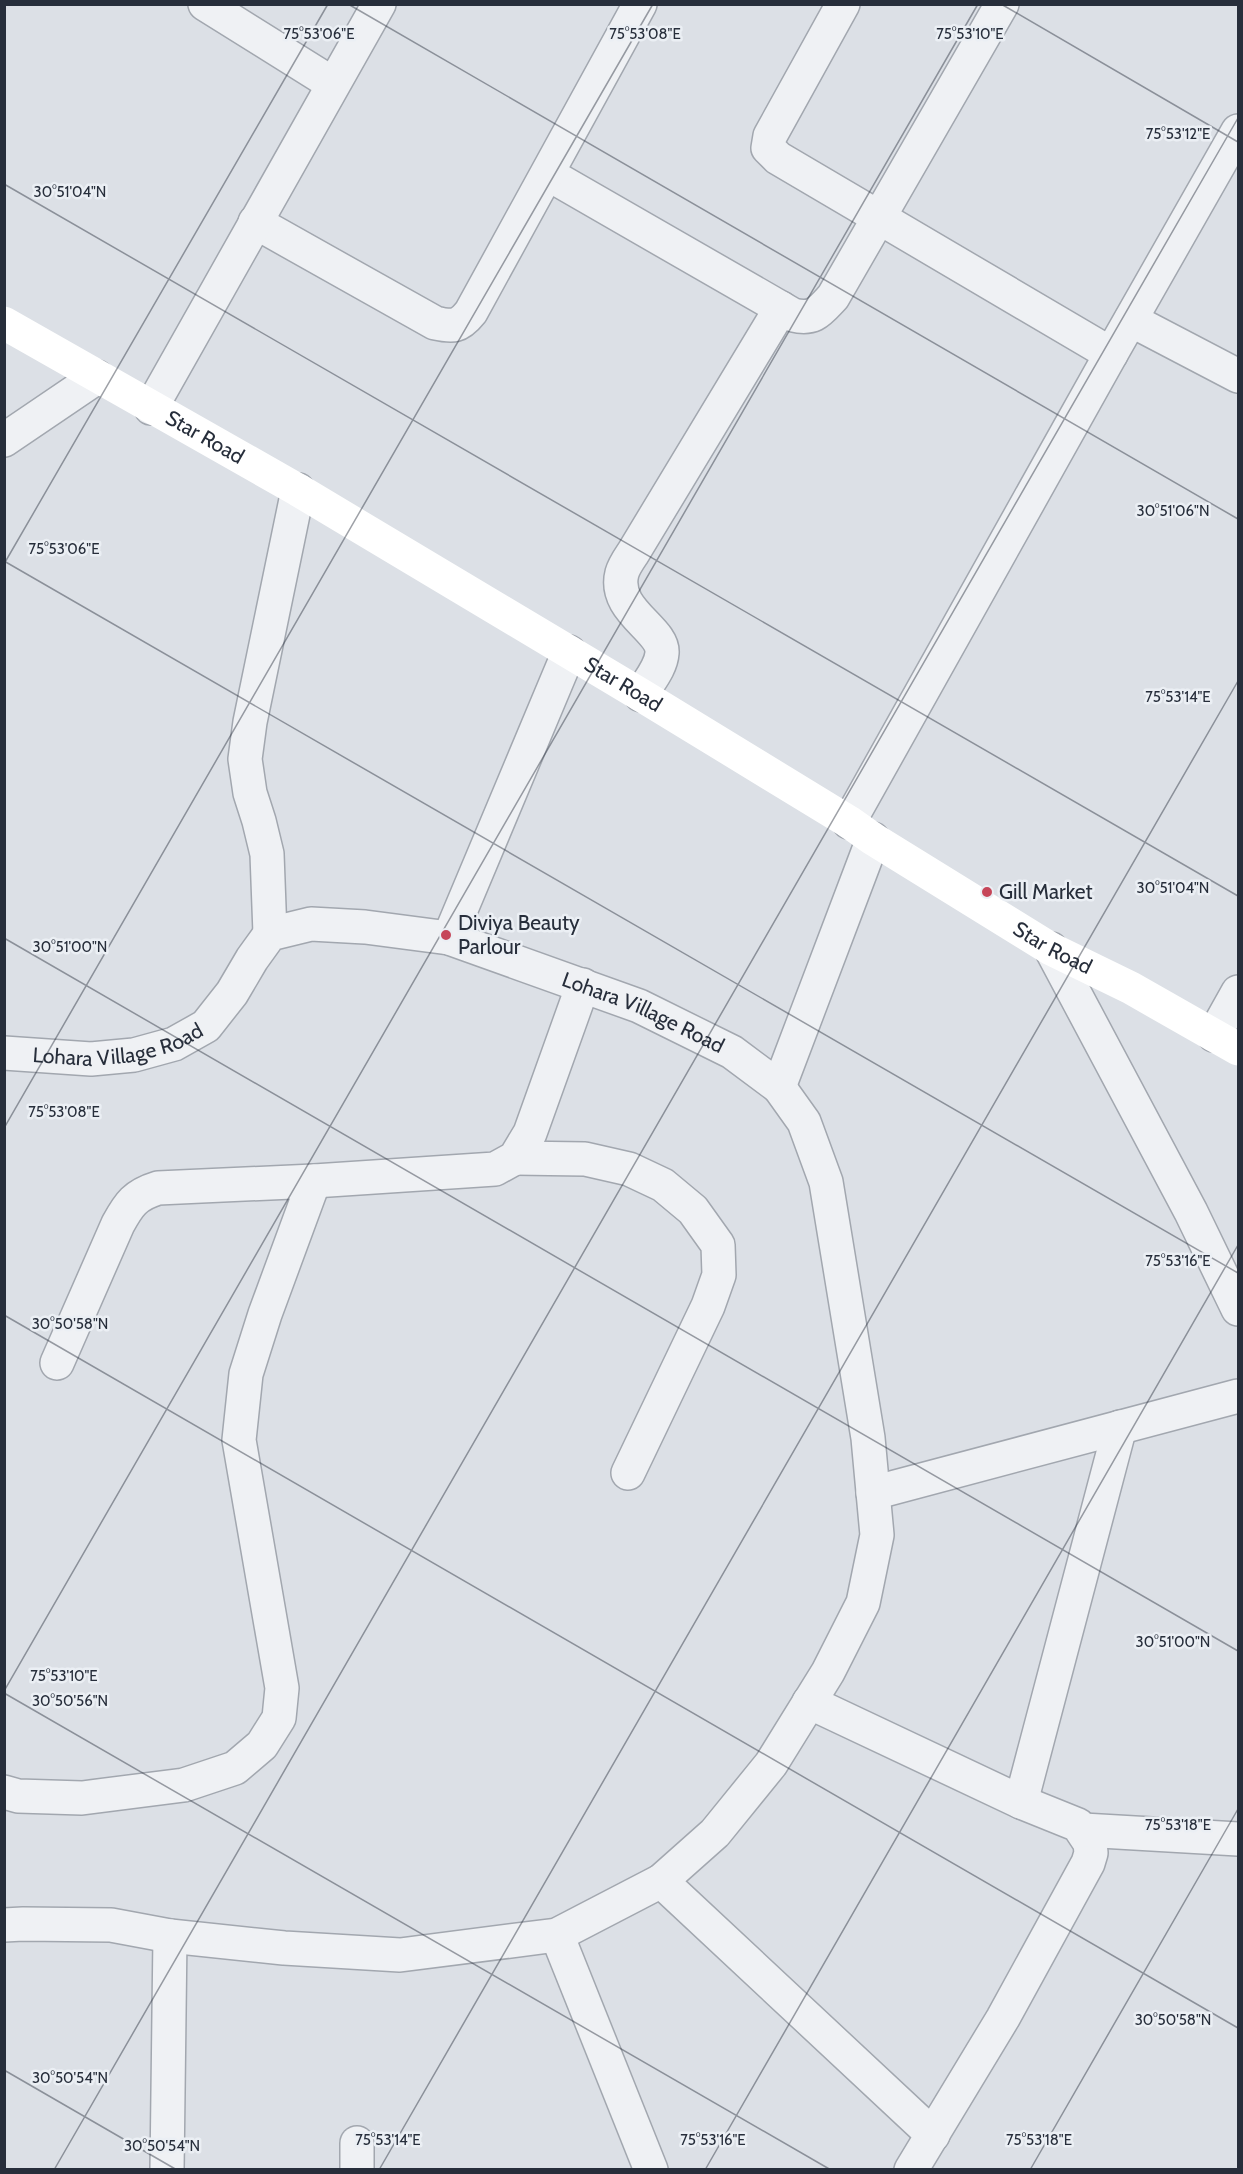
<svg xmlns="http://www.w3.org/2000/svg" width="1243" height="2174" font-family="Cabin,sans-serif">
	<rect width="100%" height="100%" fill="#dce0e6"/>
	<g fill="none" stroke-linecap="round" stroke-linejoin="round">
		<g stroke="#a2a7af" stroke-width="36">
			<g id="street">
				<polyline points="205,4 333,84"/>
				<polyline points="843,4 770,136 768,148 778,158 1111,354"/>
				<path d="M548,174L793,315C814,320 819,312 833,297L1002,4"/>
				<path d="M255,222L435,323C453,327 459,327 471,312L640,4"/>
				<polyline points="1131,320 1238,376"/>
				<polyline points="151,408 379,4"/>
				<polyline points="4,440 97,377"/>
				<path d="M641,695C648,682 661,668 662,653C664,629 612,611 622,573C624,566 629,559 633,553L781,308"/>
				<polyline points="849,822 1111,354 1238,131"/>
				<polyline points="270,934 267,854 259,821 250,793 245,759 250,722 298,490"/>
				<polyline points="449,938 569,652"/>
				<polyline points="1051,949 1191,1212 1238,1309"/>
				<polyline points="1214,1035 1238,992"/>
				<path id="s1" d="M4,1053L91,1059L134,1055L174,1044L206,1026L232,993L252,959L270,934L311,924L365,927L449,938L639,1006L732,1052L779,1087L873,839"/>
				<polyline points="515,1158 585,1159 629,1169 663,1185 693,1210 718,1245 719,1275 708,1306 628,1473"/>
				<path d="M57,1363L118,1224C129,1204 135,1195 158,1188L314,1181L495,1169L515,1158L530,1133L583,985"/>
				<polyline points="873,1493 1238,1396"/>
				<polyline points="809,1702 1021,1802 1078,1825 1090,1843 1091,1853 1088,1863 1003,2018 911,2170"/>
				<polyline points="4,1792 18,1796 82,1798 184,1785 235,1768 262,1745 279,1718 282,1688 239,1440 246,1374 265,1314 314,1181"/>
				<polyline points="1021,1802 1120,1427"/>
				<polyline points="1083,1830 1238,1839"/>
				<polyline points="661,1881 933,2135"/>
				<polyline points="4,1925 23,1924 111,1925 170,1936 284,1948 400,1955 557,1935 661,1881 715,1833 771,1764 828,1672 863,1603 877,1535 868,1438 826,1182 804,1122 779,1087"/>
				<polyline points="557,1935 651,2170"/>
				<polyline points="357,2143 357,2170"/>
				<polyline points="167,2170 170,1936"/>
			</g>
		</g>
		<use href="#street" stroke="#eff1f4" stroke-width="33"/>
		<path stroke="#fff" stroke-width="33" id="s2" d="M4,323L298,490L641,695L849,822L873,839L1051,949L1131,988L1238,1049"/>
	</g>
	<path fill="none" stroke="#272e3b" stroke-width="1.5" stroke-opacity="0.45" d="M348,4L1238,519M1001,4L1238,142M4,184L1238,896M4,561L1238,1273M4,564L328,4M4,938L1238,1651M4,1128L653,4M4,1315L1238,2028M4,1691L978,4M4,1693L831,2170M4,2070L177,2170M54,2170L1238,118M379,2170L1238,681M705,2170L1238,1245M1030,2170L1238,1809"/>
	<g fill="#c64659" stroke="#ebeff4" stroke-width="2">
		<circle cx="987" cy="892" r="6"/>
		<circle cx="446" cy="935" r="6"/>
	</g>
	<g text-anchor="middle" stroke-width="5" stroke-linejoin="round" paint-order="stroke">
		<g font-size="21" fill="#272e3b" stroke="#ebeff4">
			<text dy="7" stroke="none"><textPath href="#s2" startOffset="231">Star Road</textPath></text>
			<text dy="7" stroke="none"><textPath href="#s2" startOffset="717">Star Road</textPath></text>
			<text dy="7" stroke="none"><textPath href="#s2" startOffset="1221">Star Road</textPath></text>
			<text dy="7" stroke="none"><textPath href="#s1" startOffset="710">Lohara Village Road</textPath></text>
			<text dy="7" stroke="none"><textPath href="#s1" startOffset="116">Lohara Village Road</textPath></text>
		</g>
		<g font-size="21" fill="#272e3b" stroke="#ebeff4" text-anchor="start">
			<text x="999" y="899">Gill Market</text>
			<text x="458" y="930">Diviya Beauty<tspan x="458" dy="24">Parlour</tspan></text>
		</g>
	</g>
	<g font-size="15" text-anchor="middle" fill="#272e3b" stroke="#ebeff4" stroke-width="5" stroke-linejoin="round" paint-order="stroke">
		<text x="319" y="39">75°53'06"E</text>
		<text x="645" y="39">75°53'08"E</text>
		<text x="970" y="39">75°53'10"E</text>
		<text x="1178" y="139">75°53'12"E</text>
		<text x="70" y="197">30°51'04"N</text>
		<text x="1173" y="516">30°51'06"N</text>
		<text x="64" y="554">75°53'06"E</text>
		<text x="1178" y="702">75°53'14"E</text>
		<text x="1173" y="893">30°51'04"N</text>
		<text x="70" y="952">30°51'00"N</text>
		<text x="64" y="1117">75°53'08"E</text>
		<text x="1178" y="1266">75°53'16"E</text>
		<text x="70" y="1329">30°50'58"N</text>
		<text x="1173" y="1647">30°51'00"N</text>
		<text x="64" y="1681">75°53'10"E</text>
		<text x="70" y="1706">30°50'56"N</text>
		<text x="1178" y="1830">75°53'18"E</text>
		<text x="1173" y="2025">30°50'58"N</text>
		<text x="70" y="2083">30°50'54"N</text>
		<text x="388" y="2145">75°53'14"E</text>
		<text x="713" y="2145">75°53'16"E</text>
		<text x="1039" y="2145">75°53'18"E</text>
		<text x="162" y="2151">30°50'54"N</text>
	</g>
	<rect width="1243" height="2174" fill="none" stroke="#272e3b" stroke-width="12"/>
</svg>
